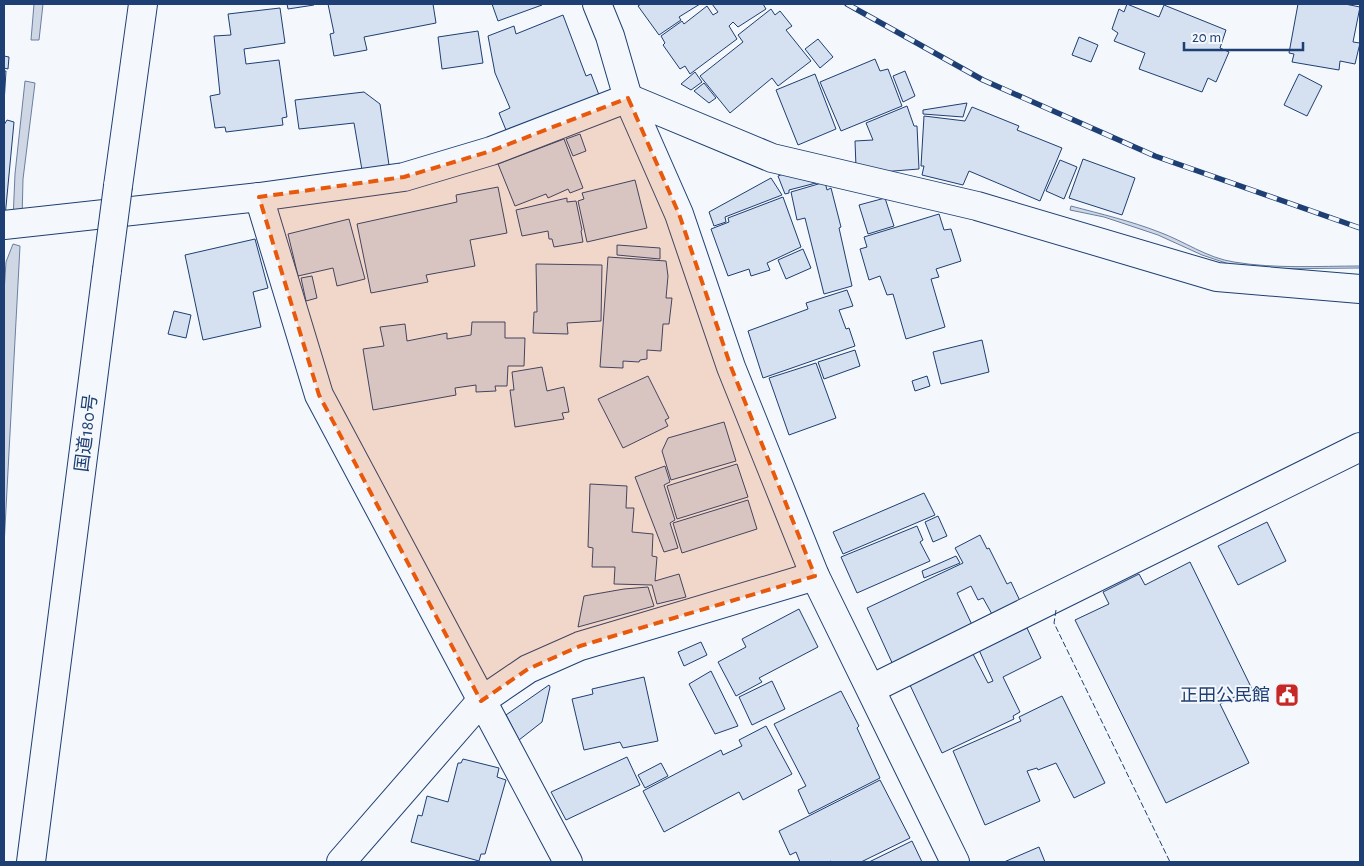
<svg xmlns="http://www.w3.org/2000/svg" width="1364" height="866" font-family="'Alegreya Sans','Noto Sans JP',sans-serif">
	<rect width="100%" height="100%" fill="#f4f7fb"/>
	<g fill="#cfd7e4" stroke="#687fa3">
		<polygon points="34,4 43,4 39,40 31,40"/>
		<polygon points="25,81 35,83 23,179 22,220 13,220 15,174"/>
		<path d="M1071,206C1101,214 1131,221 1159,232C1184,241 1207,258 1234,262C1275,269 1319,266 1360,266V268L1266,269L1232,265L1202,255L1158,235L1104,217L1070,210Z"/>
		<polygon points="13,244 20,246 4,546 4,292 6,262"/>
	</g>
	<g fill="#d5e0f0" stroke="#1d3f73">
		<polygon points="287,4 314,4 314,5 288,9"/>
		<polygon points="328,4 433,4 436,23 364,37 367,50 334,56 330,34 334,33"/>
		<polygon points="492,4 541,4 542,5 498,21"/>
		<polygon points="641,4 700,4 679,17 681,20 659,35 638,6"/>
		<polygon points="712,4 763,4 766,9 738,27 733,22 729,26 737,39 690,74 685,66 680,69 663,45 665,43 661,36 682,21 684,24 707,6 713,15 718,12"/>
		<polygon points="1127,4 1159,17 1164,5 1226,30 1220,48 1229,52 1216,82 1208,78 1202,92 1139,69 1145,53 1114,41 1118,33 1112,29 1119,9 1124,12"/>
		<polygon points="1298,4 1345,4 1360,7 1353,42 1360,43 1355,64 1340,61 1339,70 1292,62 1294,54 1289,53"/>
		<polygon points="280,8 285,43 244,49 246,64 279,60 287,117 282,118 283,125 226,132 225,127 215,128 210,96 220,94 214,36 231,35 228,14"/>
		<polygon points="771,9 775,15 780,11 792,26 786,30 811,61 778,86 772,78 730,113 700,76 743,42 738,35"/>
		<polygon points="563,15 586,76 591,74 599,95 506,130 499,113 510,108 495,73 488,36 514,26 516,34"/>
		<polygon points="478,31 483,63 442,69 438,37"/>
		<polygon points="1079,37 1098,45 1091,62 1072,55"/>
		<polygon points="818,39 833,57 820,68 805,49"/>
		<polygon points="4,56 9,57 8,69 4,68"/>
		<polygon points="875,59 880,71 888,69 902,106 841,131 820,82"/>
		<polygon points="4,71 6,71 4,103"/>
		<polygon points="905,71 915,96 903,102 893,76"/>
		<polygon points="695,72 702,82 691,90 681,84"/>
		<polygon points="815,74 836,129 798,145 776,90"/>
		<polygon points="1299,74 1322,86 1307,116 1284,105"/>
		<polygon points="704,83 716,98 709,103 694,91"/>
		<polygon points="364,92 380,104 389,165 362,170 354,123 299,129 295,100"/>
		<polygon points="967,103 963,117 923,114 923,110"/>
		<polygon points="907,106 914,126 917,126 919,169 881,172 856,167 855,141 873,140 866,123"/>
		<polygon points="972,107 1019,126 1017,130 1062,148 1040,201 969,171 963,185 922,175 924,166 921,166 924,116 965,121"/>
		<polygon points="7,120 14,122 5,217 4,217 4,125"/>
		<polygon points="580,134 586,151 573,156 566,139"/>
		<polygon points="564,139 583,188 570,193 568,189 548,198 546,194 515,206 498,164"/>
		<polygon points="1083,159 1135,178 1122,215 1069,198"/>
		<polygon points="1060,160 1077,167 1064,199 1046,191"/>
		<polygon points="783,174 816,183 789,190 789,193 785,194 778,176"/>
		<polygon points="771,178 782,195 725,217 726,222 714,226 709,212"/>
		<polygon points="635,180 647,228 587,242 578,201 584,199 582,193"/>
		<polygon points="825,182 827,190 831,188 841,227 839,228 852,286 824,294 805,218 797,220 791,192"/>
		<polygon points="498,187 507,233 470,240 475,266 426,275 428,282 371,293 357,224 457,202 456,195"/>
		<polygon points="783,197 801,247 767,263 770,270 751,276 749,269 728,276 711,229 729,222 728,218"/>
		<polygon points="567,198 567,202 576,201 582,230 581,231 583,242 554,247 552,239 549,239 548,231 522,236 516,210"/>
		<polygon points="885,198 894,226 868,234 859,205"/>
		<polygon points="939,214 944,230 951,229 961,261 936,269 939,277 931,279 945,327 906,339 893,294 887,295 880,276 869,280 860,249 867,247 864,237"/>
		<polygon points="349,219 365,279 337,286 333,268 298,276 288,234"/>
		<polygon points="255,239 268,288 253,292 261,327 203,340 185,255"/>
		<polygon points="617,245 660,248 660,259 617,255"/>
		<polygon points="803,249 811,268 786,279 778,260"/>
		<polygon points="608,257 666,261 668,276 666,298 672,298 669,324 663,324 661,351 647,350 647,359 640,360 639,362 623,361 623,368 600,367"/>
		<polygon points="536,264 602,265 601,321 567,323 568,334 533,333 534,312 537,312"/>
		<polygon points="312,276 317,298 306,301 301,278"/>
		<polygon points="847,290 853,306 839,310 846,329 849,328 855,346 763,378 748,331 808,309 806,303"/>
		<polygon points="174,311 191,315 186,338 168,334"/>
		<polygon points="472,322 505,322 505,338 525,338 524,366 508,366 507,386 495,386 496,391 476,392 476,385 455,388 456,395 373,410 363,349 384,346 380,327 405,324 407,341 447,333 447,339 471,335"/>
		<polygon points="982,340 989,372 941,384 933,352"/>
		<polygon points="855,350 860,366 824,379 818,362"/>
		<polygon points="816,363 836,418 789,435 769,378"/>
		<polygon points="542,367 547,391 564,387 569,412 562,413 564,419 515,427 510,390 514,390 512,372"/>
		<polygon points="648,376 669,418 665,420 668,426 623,448 598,399"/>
		<polygon points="927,376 930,386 915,391 912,381"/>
		<polygon points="724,422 736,461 671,480 662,451 668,438"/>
		<polygon points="737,464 748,497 677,519 667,486"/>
		<polygon points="665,466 670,482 664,485 675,520 670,523 678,548 664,552 635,477"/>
		<polygon points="590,484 627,486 626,508 634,508 632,532 653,534 652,556 657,557 655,581 679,574 686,597 657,604 652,585 614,584 615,567 592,567 593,548 588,547"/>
		<polygon points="924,493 935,515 843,554 833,532"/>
		<polygon points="748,500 757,529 682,553 673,523"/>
		<polygon points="938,516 947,536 933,542 925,522"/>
		<polygon points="1267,522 1286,561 1238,585 1218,546"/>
		<polygon points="917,526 923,540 920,542 930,561 857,593 841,557"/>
		<polygon points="980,535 987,549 989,548 1007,584 1011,582 1021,603 993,616 983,598 978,600 971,586 957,593 974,629 894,667 867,608 963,563 955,548"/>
		<polygon points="956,556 960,563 924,578 922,571"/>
		<polygon points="1190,562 1252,689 1220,704 1249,763 1166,803 1075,620 1109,604 1103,592 1139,574 1145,585"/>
		<polygon points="648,587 654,606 578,627 584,596 624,589"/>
		<polygon points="799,609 818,647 759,678 762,682 736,696 718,662 746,647 742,639"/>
		<polygon points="1027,628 1041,658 1003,677 1020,712 1013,716 1014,719 942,753 909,683 973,654 988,683 993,681 979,650"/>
		<polygon points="701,642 707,655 684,666 678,652"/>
		<polygon points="711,671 738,726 715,734 689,684"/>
		<polygon points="644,677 658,741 623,748 620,742 584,750 572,699 593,694 592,689"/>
		<polygon points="772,681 785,709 752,725 739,697"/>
		<polygon points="549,685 550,687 542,722 519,740 506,715"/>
		<polygon points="841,691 859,726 857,728 880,778 809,814 798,790 806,786 774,724"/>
		<polygon points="1062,696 1105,783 1074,798 1056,763 1038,770 1037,768 1027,771 1040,801 985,825 953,751 1021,721 1019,717"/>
		<polygon points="766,726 792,774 743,800 739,792 664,832 643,791 721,750 723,755 742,746 739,740"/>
		<polygon points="627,757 640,785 566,820 551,792"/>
		<polygon points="463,759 499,768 497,777 506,780 485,854 481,854 479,861 411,842 418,815 422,816 427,796 448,802 458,763 461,763"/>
		<polygon points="661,763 668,776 645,788 638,775"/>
		<polygon points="880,780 910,838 861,862 832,862 831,861 829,862 800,862 796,852 790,855 779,831"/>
		<polygon points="912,841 922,862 869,862"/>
		<polygon points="1039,847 1045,862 1004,862"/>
	</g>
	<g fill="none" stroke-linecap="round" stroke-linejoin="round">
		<g stroke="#1d3f73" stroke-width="30">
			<g id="street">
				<polyline points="259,197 319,395 568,862"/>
				<polyline points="4,225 259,197 404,177 491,151 628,98 772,158 977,206 1217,277 1360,289"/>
				<polyline points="871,689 1360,447"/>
				<polyline points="341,862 481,701 528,669 580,646 815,576"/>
			</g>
		</g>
		<g stroke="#1d3f73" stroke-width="30">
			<polyline id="secondary" points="597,4 610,36 628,98 679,214 731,367 815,576 955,862"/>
		</g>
		<g stroke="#1d3f73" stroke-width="30">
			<g id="highway">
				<polyline points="118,186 143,4"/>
				<polyline points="31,862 107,270"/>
			</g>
		</g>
		<use href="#street" stroke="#f4f7fb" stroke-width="28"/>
		<use href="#secondary" stroke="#f4f7fb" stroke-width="28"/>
		<use href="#highway" stroke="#f4f7fb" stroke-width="28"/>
		<g stroke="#1d3f73" stroke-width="5.5">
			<polyline id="rail" points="847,4 983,80 1155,156 1360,228"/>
		</g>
		<use href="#rail" stroke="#f4f7fb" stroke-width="4" stroke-dasharray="11" stroke-linecap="butt"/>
		<g stroke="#1d3f73" stroke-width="30" stroke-linecap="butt">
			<polyline id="highway-bridge" points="107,270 118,186"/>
		</g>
		<use href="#highway-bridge" stroke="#f4f7fb" stroke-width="28"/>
		<polyline stroke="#1d3f73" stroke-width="1" stroke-dasharray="6 2.5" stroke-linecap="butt" points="1056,610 1054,623 1170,862"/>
	</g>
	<path fill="#e8590c" fill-opacity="0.2" stroke="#e8590c" stroke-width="4" stroke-dasharray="10 6" stroke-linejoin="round" d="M628,98L679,214L731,367L815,576L580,646L528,669L481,701L319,395L259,197L404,177L491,151Z"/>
	<defs>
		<g id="civic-square" transform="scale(1.25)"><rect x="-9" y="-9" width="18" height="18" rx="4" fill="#c62828" stroke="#f4f7fb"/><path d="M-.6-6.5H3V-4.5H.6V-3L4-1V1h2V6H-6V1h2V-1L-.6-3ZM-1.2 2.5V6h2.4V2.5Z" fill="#fff"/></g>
	</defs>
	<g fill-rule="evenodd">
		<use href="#civic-square" x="1287" y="695"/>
	</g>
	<g text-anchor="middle" stroke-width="4" stroke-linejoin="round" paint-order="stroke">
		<g font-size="18" fill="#1d3f73" stroke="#f4f7fb">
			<text transform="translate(86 433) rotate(-83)" y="6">国道180号</text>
		</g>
		<g font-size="18" fill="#1d3f73" stroke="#f4f7fb" text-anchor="end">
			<text x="1270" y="701">正田公民館</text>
		</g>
	</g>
	<rect width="1364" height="866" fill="none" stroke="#1d3f73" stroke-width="10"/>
	<path d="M1184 42v8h119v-8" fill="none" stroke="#1d3f73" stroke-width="2.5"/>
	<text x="1192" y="42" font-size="15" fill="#1d3f73" stroke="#f4f7fb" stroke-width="4" paint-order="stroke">20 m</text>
</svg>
